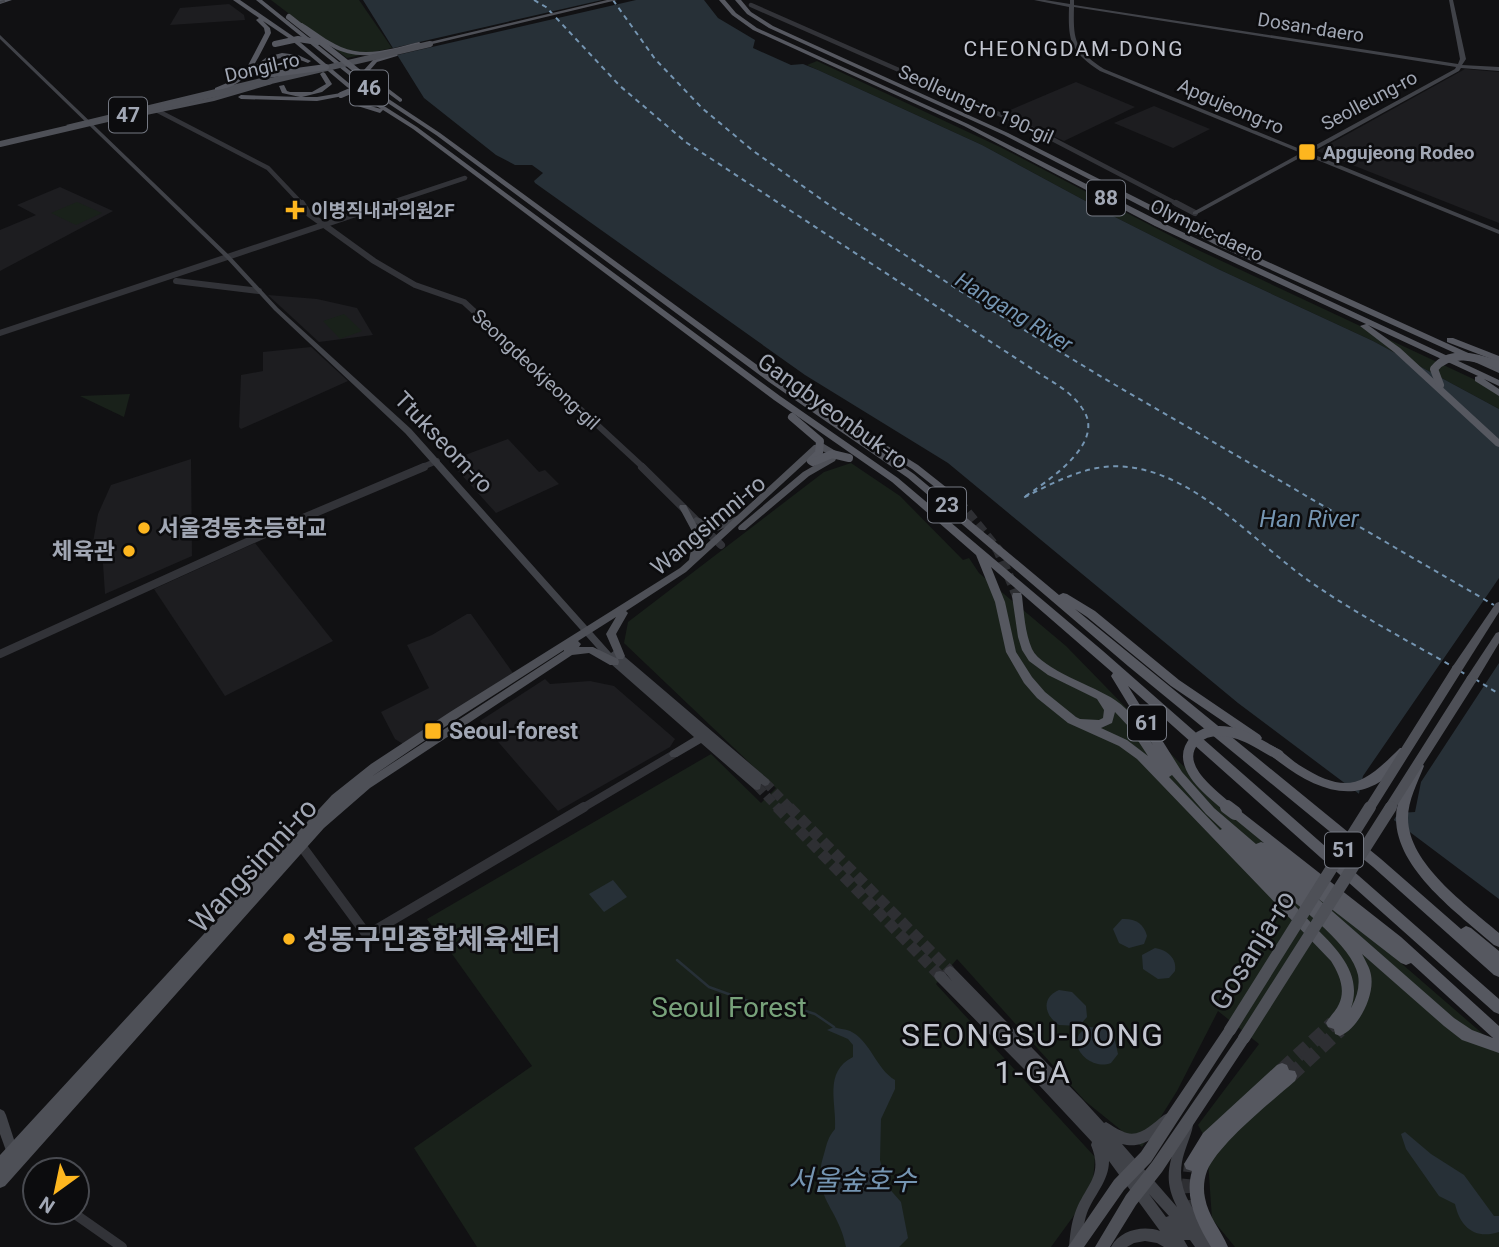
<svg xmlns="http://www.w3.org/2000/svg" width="1499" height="1247" font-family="Roboto,'Noto Sans KR',sans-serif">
	<rect width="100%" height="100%" fill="#111113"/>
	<g fill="#1d1d20">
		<polygon points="229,4 244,15 245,20 170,25 180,8"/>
		<polygon points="1465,69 1499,72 1499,223 1317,151"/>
		<polygon points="1076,82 1135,107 1064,141 1003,113"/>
		<polygon points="1154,106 1210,129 1173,148 1114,123"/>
		<polygon points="60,187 113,211 0,271 0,230 36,215 17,205"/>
		<polygon points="268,295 317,299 357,308 373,335 319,342"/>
		<polygon points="311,347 348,381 241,429 239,427 241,375 263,371 263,352"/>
		<polygon points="508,439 539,472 545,470 559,484 496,513 449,461"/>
		<polygon points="191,459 192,556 105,594 102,549 93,542 98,514 111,485"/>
		<polygon points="255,543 333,641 225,696 154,589"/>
		<polygon points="467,614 471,614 513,673 403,744 395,739 381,712 429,688 407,645 432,635"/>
		<polygon points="545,679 550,684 590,681 614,686 675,739 670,747 558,811 480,721"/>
	</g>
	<g fill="#19211a">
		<polygon points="271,0 359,0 392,48 347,58"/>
		<polygon points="817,61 1000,147 1196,249 1499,391 1499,409 1373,341 1218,269 1117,218 982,145 807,65"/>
		<polygon points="77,202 102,213 76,225 51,213"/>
		<polygon points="344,314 362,331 340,339 323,321"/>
		<polygon points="130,394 124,417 80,396"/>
		<polygon points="851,463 900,496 963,560 969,558 979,573 1066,646 1178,761 1394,957 1499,1048 1499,1247 1235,1247 1212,1219 1206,1132 1203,1134 1198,1125 1259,1044 1218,1011 1177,1091 1142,1147 1085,1101 957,959 936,984 1095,1157 1093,1181 1075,1214 1051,1247 477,1247 414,1148 532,1066 427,919 711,754 761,803 776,788 624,643 628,622 824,472"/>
	</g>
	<g fill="#273037">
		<polygon points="363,0 704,0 718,18 755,40 753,48 791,65 803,64 818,70 982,145 1117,218 1218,269 1373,341 1499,409 1499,899 1238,703 948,463 805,375 535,183 534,181 543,173 532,165 515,165 496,155 424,98"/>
		<polygon points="613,880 627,897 604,912 589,894"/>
		<path d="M1122,919C1134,918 1144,923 1147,936L1144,944L1129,948L1119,943L1113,929Z"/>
		<path d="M1155,948C1167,950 1177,958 1175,971L1169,978L1158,979L1143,969L1142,955Z"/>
		<path d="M1059,990L1072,992L1086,1006L1087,1017L1079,1026L1059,1025C1045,1016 1040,998 1059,990Z"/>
		<path d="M834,1027C839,1029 845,1029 850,1031C870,1040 876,1069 895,1080V1089L881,1119L880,1160L886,1185L901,1202L908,1238L899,1247H846C839,1207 810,1197 824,1154C827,1143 828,1137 835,1129C837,1103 823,1072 853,1057V1045L848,1039L827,1030Z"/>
		<path d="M1089,1027L1103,1028L1114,1036L1118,1054L1111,1063C1087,1072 1061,1038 1089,1027Z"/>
		<path d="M1405,1132L1431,1154L1464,1175L1494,1216H1499V1232C1475,1240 1460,1227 1455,1204L1439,1196L1406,1149L1401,1134Z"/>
	</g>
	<g fill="#111113">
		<polygon points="602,0 636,0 393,56 389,49"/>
		<polygon points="1499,578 1499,663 1421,782 1415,812 1398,813 1392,823 1358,798 1363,776"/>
	</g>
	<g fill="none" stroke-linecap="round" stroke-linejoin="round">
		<polyline stroke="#273037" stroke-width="2.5" points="677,960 709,987 759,1005 793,1007 815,1014 834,1027"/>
		<g stroke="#7595b2" stroke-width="2" stroke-dasharray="5 4.5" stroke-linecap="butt">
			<path d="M534,0L546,7L620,86L687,143L1040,374C1055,383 1072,393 1082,408C1108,443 1047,481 1023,498C1047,486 1071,473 1097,468C1180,453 1251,541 1312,583C1358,615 1407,640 1455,668"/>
			<polyline points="613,0 655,59 702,108 752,150 835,209 957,289 1105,379 1494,605"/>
			<polyline points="1460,671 1470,677"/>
			<polyline points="1475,679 1499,694"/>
		</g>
		<g stroke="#2e2f33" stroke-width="9" stroke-dasharray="9 4.5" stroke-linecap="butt">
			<polyline points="765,782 791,809"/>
			<polyline points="757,786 779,809"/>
		</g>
		<g stroke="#2e2f33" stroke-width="11" stroke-dasharray="11 5" stroke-linecap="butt">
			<polyline points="777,807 940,976"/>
			<polyline points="789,807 950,971"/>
		</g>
		<polyline stroke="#2e2f33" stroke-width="10" stroke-dasharray="10 5" stroke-linecap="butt" points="958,501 998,550 1017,596"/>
		<g stroke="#2e2f33" stroke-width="14" stroke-dasharray="14 7" stroke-linecap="butt">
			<polyline points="1282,1070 1333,1023"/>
			<polyline points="1290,1076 1340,1030"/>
			<polyline points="1190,1214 1188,1191 1191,1164"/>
		</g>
		<g stroke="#323338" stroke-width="4.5">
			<polyline points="751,5 1033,129 1179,205"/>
			<polyline points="158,111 268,168 303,205"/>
			<polyline points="384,205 465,178"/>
		</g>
		<g stroke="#323338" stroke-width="6">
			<polyline points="302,203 309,214 374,261 415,285 464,302 644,468"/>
			<polyline points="1176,203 1195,213"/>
			<polyline points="176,281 259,291"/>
			<polyline points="0,333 389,203"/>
			<polyline points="420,468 437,461"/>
		</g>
		<g stroke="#323338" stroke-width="8">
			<polyline points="642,467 721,545"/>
			<polyline points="0,654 258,537 424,467"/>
			<polyline points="581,809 674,754"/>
		</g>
		<g stroke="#323338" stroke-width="10">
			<polyline points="300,844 367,935 584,807"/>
			<polyline points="72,1212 122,1247"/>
		</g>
		<g fill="#404248" fill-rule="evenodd">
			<path d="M1034,0H1045L1070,4V0H1074V5L1458,64L1460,59L1449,0H1453L1466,59L1462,65L1499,67V71L1461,68L1459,71L1310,153L1499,230V234L1305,155L1197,214H1193V212L1301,153L1100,71C1070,51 1068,41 1069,7ZM1074,7L1456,67L1455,69L1305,151L1104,69C1075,50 1073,41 1074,7Z"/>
			<polygon points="0,35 230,256 278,308 411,429 611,653 615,650 618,651 768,779 770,782 768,785 765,786 761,784 760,789 757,790 754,789 701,743 677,757 671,757 669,754 671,751 694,737 611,664 405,433 274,310 226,258 0,39"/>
			<polygon points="737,516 741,519 740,521 717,531 693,522 692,520 696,517 717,525"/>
			<path d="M950,966L954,968L1083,1100L1104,1123L1106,1122C1112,1125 1116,1129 1122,1131C1138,1140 1152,1124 1164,1115L1168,1113L1172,1115L1174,1119L1172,1123C1157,1135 1143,1150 1122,1144L1177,1207C1163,1180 1169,1164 1178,1137C1180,1132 1181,1126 1183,1121L1187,1119L1191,1121L1193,1125L1192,1130C1189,1141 1184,1151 1182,1162C1176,1196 1200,1219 1222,1242L1223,1247H1195L1190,1240H1184L1188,1247H1164L1157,1243L1145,1241L1134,1243L1127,1247H1111C1120,1230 1143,1225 1160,1231L1109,1161C1109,1181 1094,1195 1087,1213C1083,1224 1083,1236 1081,1247H1069C1070,1236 1071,1224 1075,1213C1085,1185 1104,1177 1091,1145L1092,1142L1024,1069L936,980L934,976L936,972L940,971L944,972L952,981L944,971L946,968ZM1149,1194L1169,1216L1166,1217Z"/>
			<polygon points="0,1109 4,1111 6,1115 19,1155 17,1159 13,1161 9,1159 0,1134"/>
		</g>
		<g fill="#4e5057" fill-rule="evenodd">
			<polygon points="607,0 617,0 420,47 417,45"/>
			<polygon points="265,77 272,82 272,84 214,101 132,118 129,116 213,97 266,82 264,81 260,82 69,127 66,125"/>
			<path d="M824,444L839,453L835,461L809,476L745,530H739L738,528L739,526L803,472L829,457L830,454L819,450L686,572L626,611L628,613L616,634L625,656L623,659H617L606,634L616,617L578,641L581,644L579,647H593L618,659L619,662L618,665H610L589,653L572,655L370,788L324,828L5,1186L0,1188V1155L332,795L371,764L450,712L680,568L689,560L694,535L679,507L680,505H686L702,535L700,550L814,445ZM564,650V651L371,777L458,718Z"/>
			<polygon points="1499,602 1499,612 1461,672 1453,672 1452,669 1453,666 1496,603"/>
			<polygon points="1499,632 1499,643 1475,683 1467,683 1466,680 1467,677 1496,633"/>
			<polygon points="1230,1024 1234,1026 1236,1030 1234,1034 1151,1162 1124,1190 1084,1247 1068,1247 1114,1180 1141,1152 1226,1026"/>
			<polygon points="1244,1032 1248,1034 1250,1038 1248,1042 1162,1172 1136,1205 1110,1247 1095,1247 1126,1195 1152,1162 1240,1034"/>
		</g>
		<g fill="#565860" fill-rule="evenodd">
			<polygon points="0,0 12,0 0,4"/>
			<path d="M233,0H240L294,37L351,85L417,127L780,396L898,478L1103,651L1499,999V1014L1494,1012L1128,686L1182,772L1214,808L1256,844L1261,842L1264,843L1231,816L1229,813L1231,810L1235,808L1239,810L1401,937L1499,1026V1053L1462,1040L1444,1026L1362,954C1365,960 1370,968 1371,975C1375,995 1359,1028 1340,1036L1335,1034L1334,1029L1328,1027L1326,1023C1330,1016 1336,1011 1339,1004C1346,989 1339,974 1331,961L1137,759L1119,746L1068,723L1037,698L1024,683L1006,652L995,602L976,555L892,482L774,400L413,129L383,110L380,113L351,104L350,103L353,101L381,109L347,87L290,39L263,21L270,28L271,33C257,59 248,88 215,90V88L234,80L244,73L265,33L264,28L256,20L259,18ZM991,567L1113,673L1111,676L1153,745C1142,729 1132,711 1115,700C1095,686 1042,670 1032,649C1025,633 1024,613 1022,596L1021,593H1013L1012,596L1018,637L1022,650L1029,661L1048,675L1097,699L1104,710L1103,718L1099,720L1080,719L1076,717L1045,692L1032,677L1016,652L1005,602ZM1115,712L1129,727L1148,756L1127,740L1101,728L1112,723ZM1172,775L1206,814L1222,829L1220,830L1169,777ZM1281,891C1303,910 1352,946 1358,975C1360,986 1357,996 1352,1006L1351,1008C1363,974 1337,949 1315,927C1304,915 1292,903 1281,891ZM1316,897L1401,963L1406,965L1411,963L1493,1038L1472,1030L1454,1018Z"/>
			<polygon points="256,0 262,0 369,86 440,133 775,378 847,428 848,425 854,425 918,465 961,499 963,501 961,503 955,503 912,469 859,436 914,474 1059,595 1063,593 1067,594 1095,611 1179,680 1260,735 1262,738 1260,741 1252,741 1171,686 1087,617 1075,609 1381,859 1461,929 1466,926 1471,928 1499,951 1499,977 1494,975 1373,867 1128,666 908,478 769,382 436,135 365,88"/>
			<polygon points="719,0 725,0 736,13 757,28 968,124 1161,222 1499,380 1499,386 1484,379 1499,389 1499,396 1475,381 1475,377 1478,376 1368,325 1400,348 1499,439 1499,447 1496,446 1394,352 1360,326 1366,324 1155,226 964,126 753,30 732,15"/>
			<polygon points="735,0 741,0 751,12 773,26 1008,133 1222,241 1499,367 1499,373 1216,245 1004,135 769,28 747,14"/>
			<path d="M298,23H302C315,31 327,41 341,47C366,58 394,48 419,42L422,44C414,48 404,49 395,51C349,62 335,51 298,25Z"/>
			<path d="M282,53L298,55L311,61L308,63C291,56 277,55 261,67L262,70L269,74V76H265L257,72L255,66L267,57Z"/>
			<polygon points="395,53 398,55 397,56 377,62 370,70 377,80 402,99 402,101 400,102 373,82 364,70 373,60"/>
			<polygon points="323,72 325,73 332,84 331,85 322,92 302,97 317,97 341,93 343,94 343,96 317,101 241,99 238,97 241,95 300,97 282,93 279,86 284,85 287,91 290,92 312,92 326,84 320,74"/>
			<polygon points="1447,338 1453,338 1499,356 1499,362 1447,342"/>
			<path d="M1272,746C1282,750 1290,759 1299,765C1348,796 1363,785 1400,748H1408L1410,751C1368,814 1317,794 1268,753L1266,750L1268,747Z"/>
			<path d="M1418,761L1422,763L1424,766C1418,782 1408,800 1408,818C1408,864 1467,905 1499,933V947L1494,945C1459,914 1396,870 1396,818C1396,800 1406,783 1412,766L1414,763Z"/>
			<path d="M1282,1063L1287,1065L1289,1070L1295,1071L1297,1076L1295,1081C1271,1102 1219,1143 1207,1171C1204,1179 1203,1189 1205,1198C1208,1216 1221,1230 1228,1247H1211C1197,1224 1184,1198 1192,1171L1186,1169L1184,1164L1203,1133L1277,1065Z"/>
		</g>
		<polyline stroke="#45474d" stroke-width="2" stroke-dasharray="5 4.5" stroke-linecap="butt" points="0,2 8,0"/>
		<polyline stroke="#4e5057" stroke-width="6" points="0,144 430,44"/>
		<g stroke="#4e5057" stroke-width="10">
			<polyline points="1369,809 1457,669"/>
			<polyline points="1389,809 1471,680"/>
		</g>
		<g stroke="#4e5057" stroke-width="12">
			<polyline points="1230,1030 1370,807"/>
			<polyline points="1244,1038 1391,807"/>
		</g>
		<g stroke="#565860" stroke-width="6">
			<polyline points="289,17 361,74 363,80 355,89 341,95"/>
			<polyline points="275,44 298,39 318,42"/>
			<polyline points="267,75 326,67"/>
		</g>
		<g stroke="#565860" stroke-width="8">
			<path d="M1440,385L1434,369C1450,348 1478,358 1499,365"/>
			<polyline points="792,417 820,441 819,453 811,461"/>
			<polyline points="813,462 832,454 849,458"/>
		</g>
		<path stroke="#565860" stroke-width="10" d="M1230,809C1212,794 1172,765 1195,740C1204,731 1218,730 1230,732C1248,735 1263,747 1279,755"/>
		<polyline stroke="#565860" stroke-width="14" points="1227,807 1235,813"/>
	</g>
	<g fill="#fdb61f" stroke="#0c0c0e" stroke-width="2.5">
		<rect x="1298" y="143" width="18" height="18" rx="3.5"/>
		<path d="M291.5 199.5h7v7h7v7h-7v7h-7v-7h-7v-7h7z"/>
		<circle cx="144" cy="528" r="7"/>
		<circle cx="129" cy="551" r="7"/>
		<rect x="424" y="722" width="18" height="18" rx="3.5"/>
		<circle cx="289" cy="939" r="7"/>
	</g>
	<g text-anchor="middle" stroke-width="5" stroke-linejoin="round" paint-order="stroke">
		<g font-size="19" fill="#a1a7b4" stroke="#0c0c0e">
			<text transform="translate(1311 27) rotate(9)" y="7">Dosan-daero</text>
			<text transform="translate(262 67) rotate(-13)" y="7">Dongil-ro</text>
			<text transform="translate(1369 100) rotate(-28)" y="7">Seolleung-ro</text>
			<text transform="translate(976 104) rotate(24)" y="7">Seolleung-ro 190-gil</text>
			<text transform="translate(1231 106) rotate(23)" y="7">Apgujeong-ro</text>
			<text transform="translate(1207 230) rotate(25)" y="7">Olympic-daero</text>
			<text transform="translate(536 369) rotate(43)" y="7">Seongdeokjeong-gil</text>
		</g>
		<g font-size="19" font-weight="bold" fill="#a1a7b4" stroke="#0c0c0e" text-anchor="start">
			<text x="1323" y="159">Apgujeong Rodeo</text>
			<text x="311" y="217">이병직내과의원2F</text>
		</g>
		<g font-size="21" letter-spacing="2" fill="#c3c6d0" stroke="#0c0c0e">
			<text x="1074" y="56">CHEONGDAM-DONG</text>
		</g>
		<g fill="#0c0c0e" stroke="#747882" stroke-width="2">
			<rect x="350" y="70.5" width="38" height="35" rx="5"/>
			<rect x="109" y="97.5" width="38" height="35" rx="5"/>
			<rect x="1087" y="180.5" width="38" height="35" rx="5"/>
			<rect x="928" y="487.5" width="38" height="35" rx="5"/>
			<rect x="1128" y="705.5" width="38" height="35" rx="5"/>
			<rect x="1325" y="832.5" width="38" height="35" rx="5"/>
		</g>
		<g font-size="21" font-weight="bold" fill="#a1a7b4">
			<text x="369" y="95">46</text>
			<text x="128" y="122">47</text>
			<text x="1106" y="205">88</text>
			<text x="947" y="512">23</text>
			<text x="1147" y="730">61</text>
			<text x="1344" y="857">51</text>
		</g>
		<g font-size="21" font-style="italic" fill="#7595b2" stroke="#0c0c0e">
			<text transform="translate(1014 312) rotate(31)" y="7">Hangang River</text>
		</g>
		<g font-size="23" fill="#a1a7b4" stroke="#0c0c0e">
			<text transform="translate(833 411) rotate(36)" y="8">Gangbyeonbuk-ro</text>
			<text transform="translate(444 442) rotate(46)" y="8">Ttukseom-ro</text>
			<text transform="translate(708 525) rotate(-40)" y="8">Wangsimni-ro</text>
		</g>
		<g font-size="23" font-weight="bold" fill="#a1a7b4" stroke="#0c0c0e" text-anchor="start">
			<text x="158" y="536">서울경동초등학교</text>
			<text x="115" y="559" text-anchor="end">체육관</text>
			<text x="449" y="739">Seoul-forest</text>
		</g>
		<g font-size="24" font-style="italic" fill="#7595b2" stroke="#0c0c0e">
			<text x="1309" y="527">Han River</text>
		</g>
		<g font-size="28" fill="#a1a7b4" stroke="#0c0c0e">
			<text transform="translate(253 865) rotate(-47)" y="10">Wangsimni-ro</text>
			<text transform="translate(1252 950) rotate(-58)" y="10">Gosanja-ro</text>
		</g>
		<g font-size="28" font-weight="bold" fill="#a1a7b4" stroke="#0c0c0e" text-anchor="start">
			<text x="303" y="949">성동구민종합체육센터</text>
		</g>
		<g font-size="28" fill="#77a17a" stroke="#0c0c0e">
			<text x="729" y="1017">Seoul Forest</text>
		</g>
		<g font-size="28" font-style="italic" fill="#7595b2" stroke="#0c0c0e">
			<text x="852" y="1190">서울숲호수</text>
		</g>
		<g font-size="32" letter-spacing="2" fill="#c3c6d0" stroke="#0c0c0e">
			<text x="1033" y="1046">SEONGSU-DONG<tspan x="1033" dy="37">1-GA</tspan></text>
		</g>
	</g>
	<g transform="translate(56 1191) rotate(213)"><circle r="33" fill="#0c0c0e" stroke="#484a50" stroke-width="2"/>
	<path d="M0-5L12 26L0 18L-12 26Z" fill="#fdb61f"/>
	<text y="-10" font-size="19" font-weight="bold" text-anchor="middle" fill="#a1a7b4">N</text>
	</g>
</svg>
